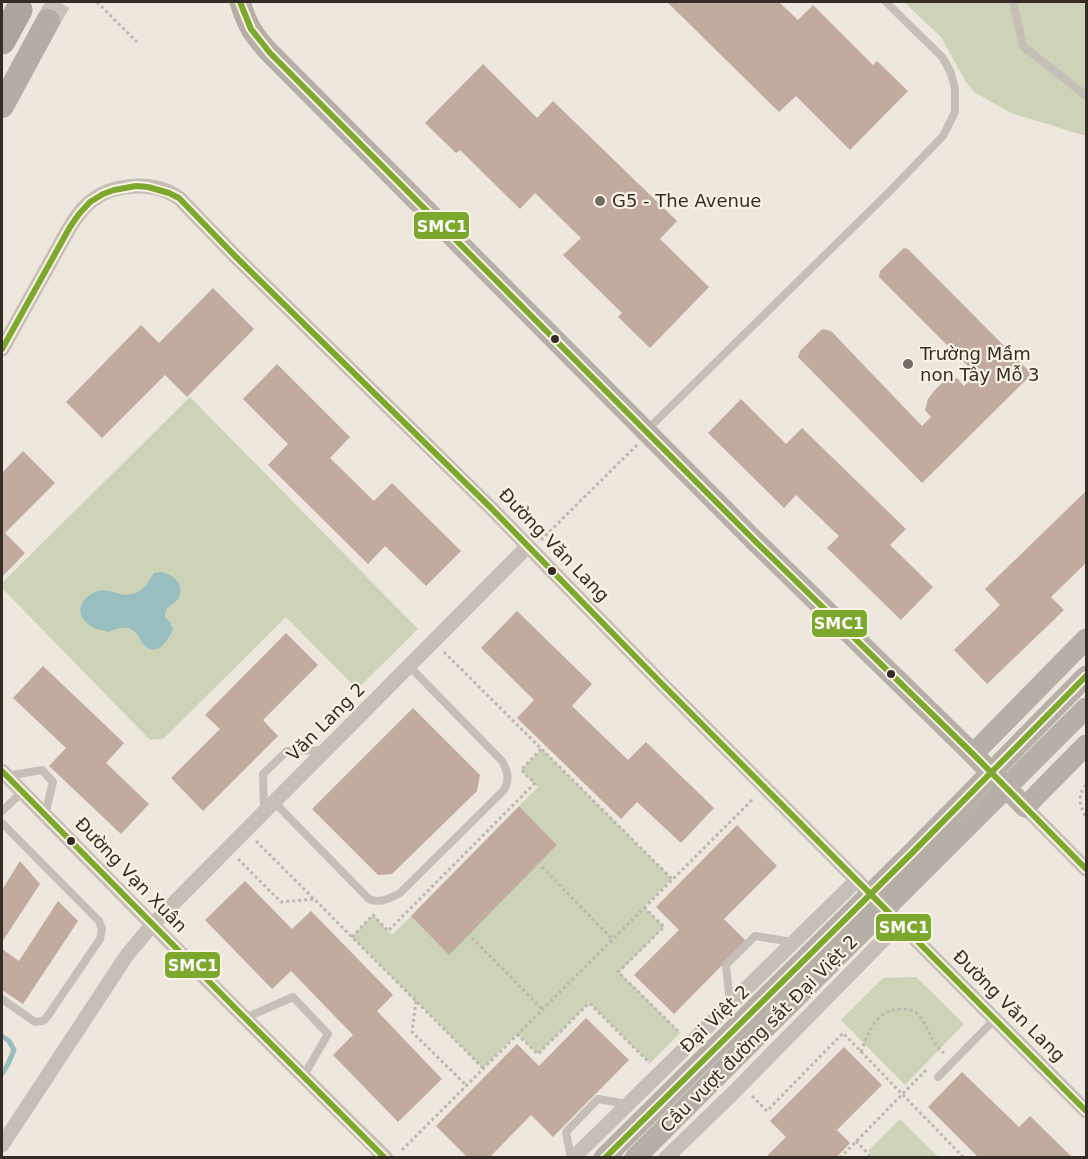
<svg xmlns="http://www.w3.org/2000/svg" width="1088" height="1159" font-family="'DejaVu Sans',sans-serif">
	<rect width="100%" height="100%" fill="#ede7de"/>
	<g fill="#cdd3b7">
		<polygon points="904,2 1086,2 1086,136 1011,113 974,92 966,82 941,37"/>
		<polygon points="190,397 418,629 357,689 286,617 163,739 150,740 2,588 2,583"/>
		<polygon points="542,749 672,879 644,907 664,927 619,972 680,1033 650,1063 589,1003 538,1054 517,1034 483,1068 352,937 373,915 392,935 411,916 449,954 557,845 519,806 538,787 521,770"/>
		<polygon points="916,977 964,1024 905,1085 841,1020 883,978"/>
		<polygon points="900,1119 933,1152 939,1157 874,1157 868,1151"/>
	</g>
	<path fill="#99bebf" d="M162,572C173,575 185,584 179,597C174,607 165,604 165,617L170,622L173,629C168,641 156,659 143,644C140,641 139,635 135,632C127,625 117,628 109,632C102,630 92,629 87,623C73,610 83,596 98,591C110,587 121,599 135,593C145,590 149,581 154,573Z"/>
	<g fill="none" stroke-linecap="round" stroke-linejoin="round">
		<polyline stroke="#99bebf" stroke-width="5" points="2,1036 9,1041 14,1050 8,1064 2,1074"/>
	</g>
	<g fill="#c2ab9e">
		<polygon points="667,2 779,2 798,20 813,5 873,65 877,61 908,91 850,150 796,96 779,112"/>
		<polygon points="483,64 537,118 553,101 677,221 660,239 709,287 650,348 618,317 622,313 563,255 581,238 535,193 520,209 460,150 456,153 425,123"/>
		<polygon points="904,248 908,249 1032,374 922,483 798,357 800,351 820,331 823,329 831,331 922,426 931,417 925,410 928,399 934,391 943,382 957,378 964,386 976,374 879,277 880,271"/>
		<polygon points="213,288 254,329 187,397 165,375 102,438 66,402 141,325 159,343"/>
		<polygon points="277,364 350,437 330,458 374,501 392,483 461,551 426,586 385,546 368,564 268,465 288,444 243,399"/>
		<polygon points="741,399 786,444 802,428 906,529 890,545 933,587 901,620 827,548 839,536 796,495 784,508 708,433"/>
		<polygon points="23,451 55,483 5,533 25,553 2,577 2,473"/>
		<polygon points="1086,491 1086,563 1051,597 1064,610 987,684 954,650 1000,605 985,589"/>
		<polygon points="517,611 592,684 572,706 628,760 646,742 714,808 681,843 637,802 621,819 517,718 534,700 481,648"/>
		<polygon points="286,633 318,665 263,720 278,736 203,811 171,778 220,729 205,715"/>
		<polygon points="43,666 124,743 106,763 149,804 121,834 49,766 66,748 13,698"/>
		<polygon points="413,708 480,775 477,791 392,874 378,875 312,809"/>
		<polygon points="519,806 557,845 449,955 411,916"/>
		<polygon points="737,825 777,866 724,919 746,941 674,1014 634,975 679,930 656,907"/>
		<polygon points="20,861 40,884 2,942 2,890"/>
		<polygon points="245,881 292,929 311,911 393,995 377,1011 442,1079 398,1122 333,1055 353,1035 291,971 272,989 205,920"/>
		<polygon points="58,901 78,921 23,1004 2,990 2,949 19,961"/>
		<polygon points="586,1018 629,1060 553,1137 531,1115 489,1158 468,1158 436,1126 517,1044 539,1066"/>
		<polygon points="844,1047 882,1085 837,1130 850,1143 836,1158 765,1158 786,1137 770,1121"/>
		<polygon points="962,1072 1019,1127 1030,1116 1073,1158 979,1158 928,1107"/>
	</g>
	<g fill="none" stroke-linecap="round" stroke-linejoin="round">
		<polyline stroke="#c8c2b9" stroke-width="24" stroke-dasharray="24 12" stroke-linecap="butt" points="48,21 59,2"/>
		<g stroke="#beb7b0" stroke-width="3" stroke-dasharray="3 3" stroke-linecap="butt">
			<polyline points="97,2 137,42"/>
			<polyline points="541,540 637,445"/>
			<polyline points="444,652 672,879"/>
			<path d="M1086,785C1077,795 1080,807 1086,817"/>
			<polyline points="256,841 483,1068"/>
			<polyline points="238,859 281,902 315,899"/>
			<polyline points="542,867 612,939"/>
			<polyline points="644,907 664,927 618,972 680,1033"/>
			<polyline points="352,937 373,915 388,931 535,783 521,770 541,749"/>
			<polyline points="472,938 542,1009"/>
			<polyline points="416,1001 412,1032 466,1085"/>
			<polyline points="517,1034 538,1054 589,1003 650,1063"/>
			<path d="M861,1052C869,1030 877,1008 904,1009C911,1009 916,1012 920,1017C930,1030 930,1041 944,1053"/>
			<polyline points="752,1096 767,1111 843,1033 964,1158"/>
			<polyline points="856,1141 872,1158"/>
			<polyline points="402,1150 754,798"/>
			<polyline points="840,1158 927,1069"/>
		</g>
		<g stroke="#c6bfb7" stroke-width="8">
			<polyline points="1013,2 1023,46 1085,95 1086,94"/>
			<polyline points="647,430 890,191 943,136 955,112 955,89 951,73 943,58 886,2"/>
			<polyline points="7,776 42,770 53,782 45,815"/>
			<path d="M274,802L369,899C380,904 390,898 400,893L504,790C510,779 508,772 502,761L409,666"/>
			<polyline points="2,811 22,792"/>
			<polyline points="264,811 263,774 287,751 324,750"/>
			<polyline points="2,823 99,921 102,929 100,939 47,1017 43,1021 35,1022 2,999"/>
			<polyline points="730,1004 726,965 755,936 793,942"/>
			<polyline points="245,1018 293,997 328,1034 303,1077"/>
			<polyline points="938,1077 995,1019"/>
			<polyline points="571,1158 566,1132 598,1099 627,1104"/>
		</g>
		<g stroke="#c6bfb7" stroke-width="15">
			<path d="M2,349L67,232C74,220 82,207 94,199C117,183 155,181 179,198L236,257L491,508L662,684L1086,1111"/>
			<path d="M2,771C129,901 256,1031 386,1158"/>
			<polyline points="1025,807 1086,869"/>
			<polyline points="2,1145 127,955 153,924 528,546"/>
			<polyline points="573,1158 857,880"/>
			<polyline points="666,1158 733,1093 900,923"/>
		</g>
		<g stroke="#b6afa8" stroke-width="21">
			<path d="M240,2C247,25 253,35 270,53L757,543L973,754L1025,807L1086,745"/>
			<polyline points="973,754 1086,639"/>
		</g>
		<polyline stroke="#b4ada7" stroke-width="24" points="2,106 48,21"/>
		<polyline stroke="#aca59e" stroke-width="27" points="2,41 19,10"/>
		<g stroke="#b6afa8" stroke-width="21">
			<polyline points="604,1158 912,853 1086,676"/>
			<polyline points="635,1158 1086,708"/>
		</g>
		<g stroke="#faf2e4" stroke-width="10">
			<g id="bus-1">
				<polyline points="240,2 251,29 270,53 757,543 973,754 1086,869"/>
				<polyline points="2,349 70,227 79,214 90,202 103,194 114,190 136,186 148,187 169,193 179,198 236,257 491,508 662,684 1086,1111"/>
				<polyline points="2,771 241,1014 385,1158"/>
				<polyline points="605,1158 912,853 1086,676"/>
			</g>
		</g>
		<use href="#bus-1" stroke="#7da82e" stroke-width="6"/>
	</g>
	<g fill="#766d66" stroke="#faf2e4" stroke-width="2">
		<circle cx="600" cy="201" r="6"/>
		<circle cx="908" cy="364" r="6"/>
	</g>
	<g fill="#362c26" stroke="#faf2e4" stroke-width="2">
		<circle cx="555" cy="339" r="5"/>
		<circle cx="552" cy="571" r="5"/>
		<circle cx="891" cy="674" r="5"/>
		<circle cx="71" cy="841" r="5"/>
	</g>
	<g text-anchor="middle" stroke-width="4.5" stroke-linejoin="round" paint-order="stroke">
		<g font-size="18" fill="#362c26" stroke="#faf2e4" text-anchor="start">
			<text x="612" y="207">G5 - The Avenue</text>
			<text x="920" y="360">Trường Mầm<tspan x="920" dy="21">non Tây Mỗ 3</tspan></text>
		</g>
		<g font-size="18" fill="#362c26" stroke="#faf2e4">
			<text transform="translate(554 545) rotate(46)" y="6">Đường Văn Lang</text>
			<text transform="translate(326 722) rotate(-45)" y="6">Văn Lang 2</text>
			<text transform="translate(131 875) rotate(46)" y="6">Đường Vạn Xuân</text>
			<text transform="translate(1009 1006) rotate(45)" y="6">Đường Văn Lang</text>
			<text transform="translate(715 1019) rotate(-44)" y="6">Đại Việt 2</text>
			<text transform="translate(759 1034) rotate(-45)" y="6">Cầu vượt đường sắt Đại Việt 2</text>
		</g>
	</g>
	<g stroke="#faf2e4" stroke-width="2">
		<rect x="413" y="211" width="57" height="29" rx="6" fill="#7da82e"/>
		<rect x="811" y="609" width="57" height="29" rx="6" fill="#7da82e"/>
		<rect x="875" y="913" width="57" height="29" rx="6" fill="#7da82e"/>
		<rect x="164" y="951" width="57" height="28" rx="6" fill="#7da82e"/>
	</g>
	<g font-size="16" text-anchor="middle" font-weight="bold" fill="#fff">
		<text x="442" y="232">SMC1</text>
		<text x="839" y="629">SMC1</text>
		<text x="904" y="933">SMC1</text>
		<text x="193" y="971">SMC1</text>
	</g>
	<rect width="1088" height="1159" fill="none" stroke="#362c26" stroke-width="6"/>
</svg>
